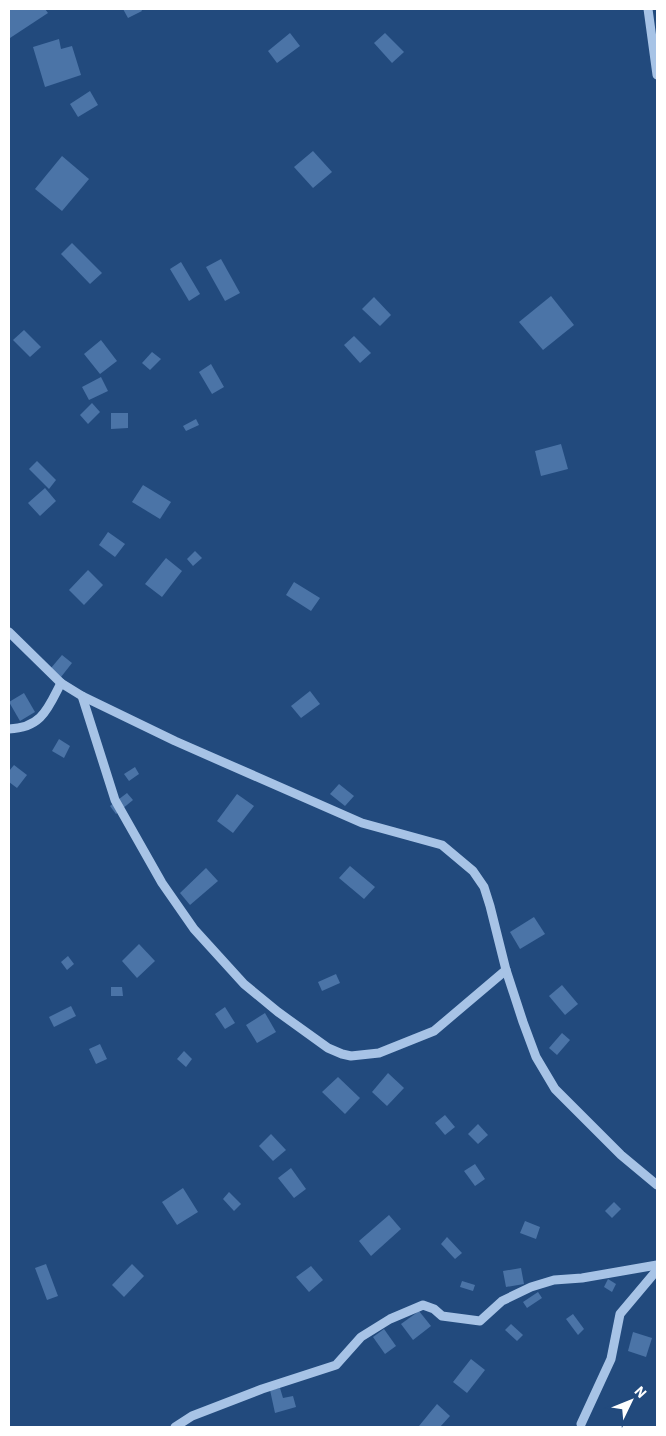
<svg xmlns="http://www.w3.org/2000/svg" width="666" height="1436" font-family="'IBM Plex Sans',sans-serif">
	<rect width="100%" height="100%" fill="#224a7d"/>
	<g fill="#4b74a7">
		<polygon points="9,9 45,9 48,13 10,38 9,35"/>
		<polygon points="123,9 141,9 142,11 128,18"/>
		<polygon points="290,33 300,46 277,63 268,51"/>
		<polygon points="385,33 404,52 392,63 374,43"/>
		<polygon points="59,39 61,49 72,46 81,75 45,87 33,47"/>
		<polygon points="90,91 98,105 78,117 70,104"/>
		<polygon points="313,151 332,172 313,188 294,167"/>
		<polygon points="62,156 89,179 62,211 35,189"/>
		<polygon points="72,243 102,273 90,284 61,254"/>
		<polygon points="221,259 240,293 225,301 206,267"/>
		<polygon points="181,262 200,294 189,301 170,269"/>
		<polygon points="551,296 574,325 543,350 519,322"/>
		<polygon points="374,297 391,315 380,326 362,309"/>
		<polygon points="24,330 41,347 30,357 13,340"/>
		<polygon points="354,336 371,353 360,363 344,345"/>
		<polygon points="101,340 117,361 100,374 84,354"/>
		<polygon points="152,352 161,359 150,370 142,363"/>
		<polygon points="211,364 224,387 212,394 199,372"/>
		<polygon points="101,377 108,391 89,400 82,387"/>
		<polygon points="92,403 100,412 88,424 80,415"/>
		<polygon points="111,413 128,413 128,428 111,429"/>
		<polygon points="196,419 199,425 186,431 183,426"/>
		<polygon points="561,444 568,469 541,476 535,451"/>
		<polygon points="37,461 56,480 49,489 29,469"/>
		<polygon points="143,485 171,502 160,519 132,502"/>
		<polygon points="45,488 56,501 40,516 28,503"/>
		<polygon points="108,532 125,544 115,557 99,545"/>
		<polygon points="195,551 202,558 193,566 187,559"/>
		<polygon points="166,558 182,571 162,597 145,584"/>
		<polygon points="88,570 103,585 84,605 69,590"/>
		<polygon points="294,582 320,598 311,611 286,595"/>
		<polygon points="62,655 72,663 61,677 51,668"/>
		<polygon points="310,691 320,704 301,718 291,706"/>
		<polygon points="24,693 35,712 20,721 9,702"/>
		<polygon points="59,739 70,746 64,758 52,751"/>
		<polygon points="14,765 27,775 17,788 9,782 9,771"/>
		<polygon points="135,767 139,774 129,781 124,774"/>
		<polygon points="339,784 354,796 345,806 330,794"/>
		<polygon points="127,793 133,800 116,814 110,806"/>
		<polygon points="237,794 254,806 233,833 217,821"/>
		<polygon points="350,866 375,887 364,899 339,878"/>
		<polygon points="206,868 218,881 190,905 180,893"/>
		<polygon points="534,917 545,934 520,949 510,932"/>
		<polygon points="139,944 155,961 137,978 122,961"/>
		<polygon points="68,956 74,964 67,970 61,962"/>
		<polygon points="336,974 340,983 322,991 318,982"/>
		<polygon points="562,985 578,1004 565,1015 549,996"/>
		<polygon points="111,987 122,987 123,996 111,996"/>
		<polygon points="71,1006 76,1016 54,1027 49,1017"/>
		<polygon points="225,1007 235,1023 225,1029 215,1014"/>
		<polygon points="265,1013 276,1032 257,1043 246,1025"/>
		<polygon points="562,1033 570,1040 557,1055 549,1048"/>
		<polygon points="100,1044 107,1059 96,1064 89,1049"/>
		<polygon points="184,1051 192,1059 186,1067 177,1059"/>
		<polygon points="388,1073 404,1088 387,1106 372,1092"/>
		<polygon points="338,1077 360,1098 345,1114 322,1092"/>
		<polygon points="445,1115 455,1127 445,1135 435,1123"/>
		<polygon points="478,1124 488,1135 478,1144 468,1134"/>
		<polygon points="271,1134 286,1150 273,1161 259,1146"/>
		<polygon points="475,1164 485,1179 475,1186 464,1171"/>
		<polygon points="291,1168 306,1189 294,1198 278,1178"/>
		<polygon points="183,1188 198,1212 177,1225 162,1202"/>
		<polygon points="229,1192 241,1204 234,1211 223,1199"/>
		<polygon points="614,1202 621,1209 612,1218 605,1211"/>
		<polygon points="389,1215 401,1229 371,1256 359,1241"/>
		<polygon points="525,1221 540,1227 536,1239 520,1233"/>
		<polygon points="447,1237 462,1253 455,1259 441,1244"/>
		<polygon points="46,1264 58,1296 47,1300 35,1268"/>
		<polygon points="132,1264 144,1276 124,1297 112,1285"/>
		<polygon points="311,1266 323,1280 309,1292 296,1277"/>
		<polygon points="521,1268 524,1284 506,1287 503,1271"/>
		<polygon points="608,1279 616,1284 612,1292 604,1287"/>
		<polygon points="462,1281 475,1285 473,1291 460,1287"/>
		<polygon points="538,1292 542,1298 527,1308 523,1302"/>
		<polygon points="419,1311 431,1326 413,1340 401,1324"/>
		<polygon points="573,1314 584,1329 578,1335 566,1319"/>
		<polygon points="511,1324 523,1335 517,1341 505,1330"/>
		<polygon points="384,1329 396,1346 385,1354 373,1337"/>
		<polygon points="633,1332 652,1338 646,1357 628,1351"/>
		<polygon points="471,1359 485,1370 467,1393 453,1382"/>
		<polygon points="280,1388 283,1398 293,1396 296,1407 275,1413 270,1390"/>
		<polygon points="437,1404 450,1416 440,1427 421,1427 419,1426"/>
	</g>
	<g fill="none" stroke-linecap="round" stroke-linejoin="round">
		<g stroke="#a7c3e6" stroke-width="9">
			<polyline points="648,9 657,75"/>
			<polyline points="9,632 61,683 82,696 175,741 362,823 442,845 473,871 484,887 490,906 506,970 523,1022 536,1057 555,1089 621,1155 657,1185"/>
			<polyline points="82,696 115,800 162,883 194,929 244,984 278,1012 328,1048 342,1054 351,1056 379,1053 434,1031 506,970"/>
			<path d="M9,729C42,728 48,708 61,683"/>
			<polyline points="581,1424 611,1359 620,1314 657,1270"/>
			<polyline points="175,1427 192,1416 262,1389 336,1365 361,1337 390,1319 423,1305 434,1309 442,1316 480,1321 502,1301 531,1287 554,1280 582,1278 657,1265"/>
		</g>
	</g>
	<rect width="666" height="1436" fill="none" stroke="#ffffff" stroke-width="20"/>
	<g transform="translate(631 1401) rotate(47)" stroke="#224a7d" stroke-width="4" paint-order="stroke">
	<path d="M0-4L9 19L0 12L-9 19Z" fill="#ffffff"/>
	<text y="-8" font-size="14" font-weight="bold" text-anchor="middle" fill="#ffffff">N</text>
	</g>
</svg>
